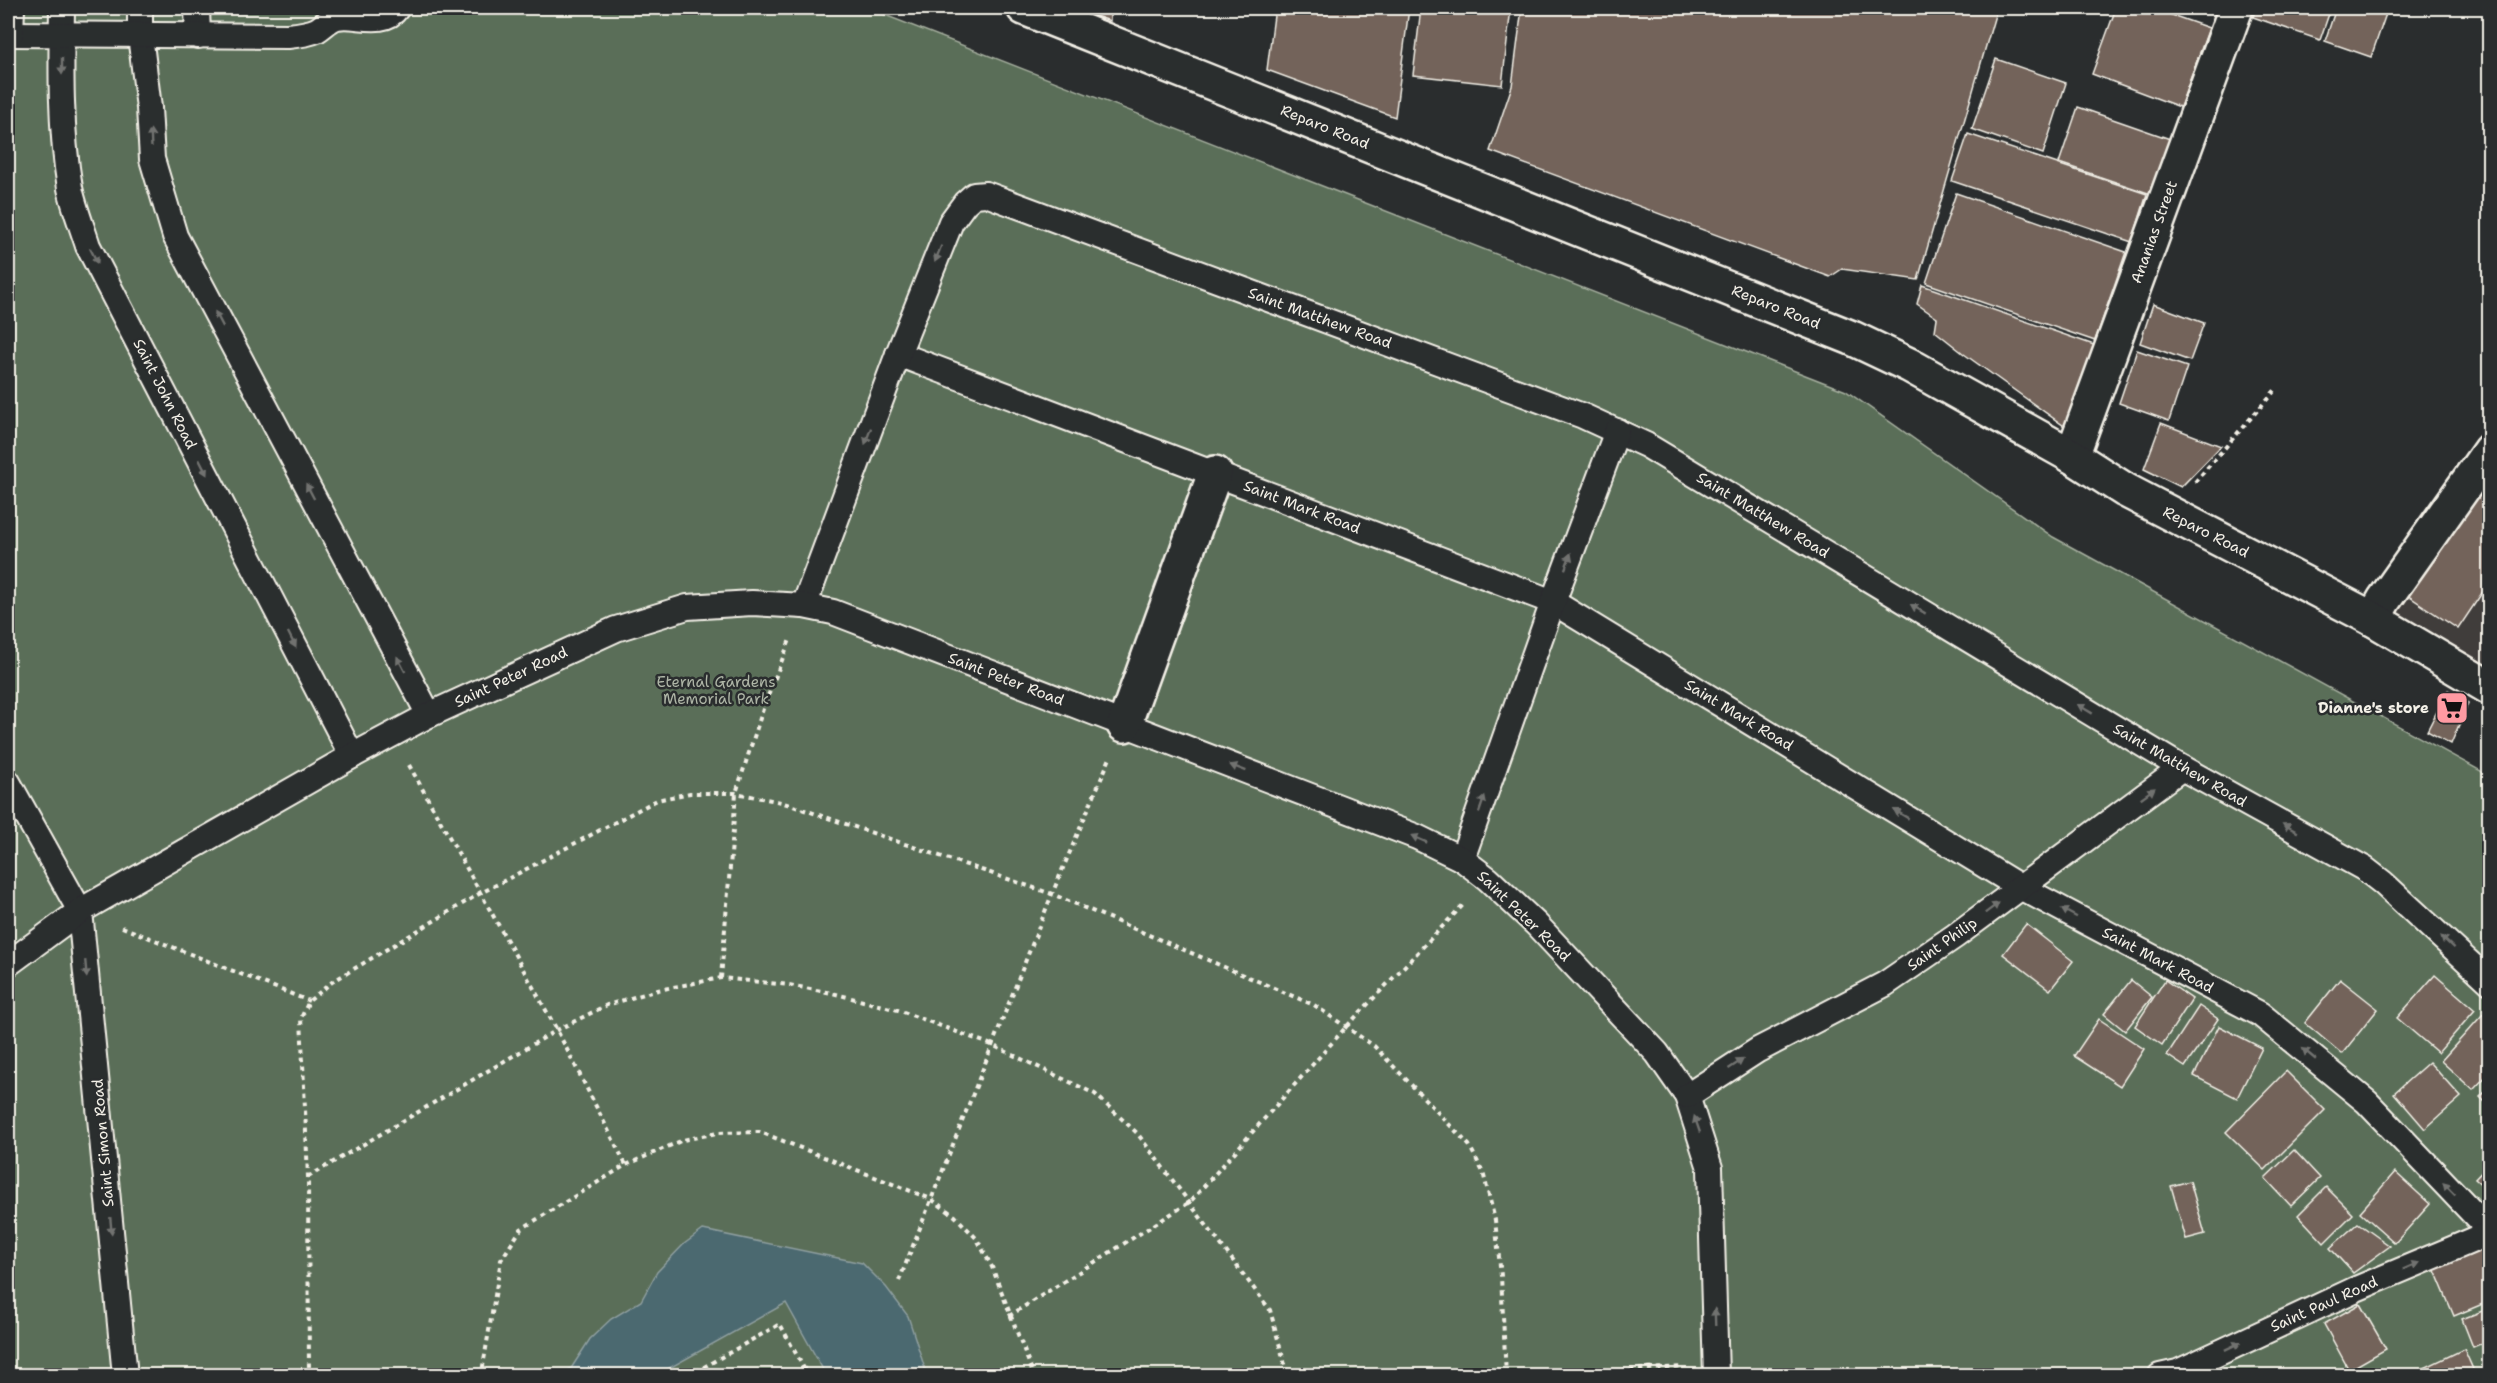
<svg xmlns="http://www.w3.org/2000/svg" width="2497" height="1383" font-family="'Shantell Sans',sans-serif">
	<rect width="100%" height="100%" fill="#2a2d2e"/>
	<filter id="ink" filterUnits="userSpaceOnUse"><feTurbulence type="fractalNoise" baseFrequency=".0167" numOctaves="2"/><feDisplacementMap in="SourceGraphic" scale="12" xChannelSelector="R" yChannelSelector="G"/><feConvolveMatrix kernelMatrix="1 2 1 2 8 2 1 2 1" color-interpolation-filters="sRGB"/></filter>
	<g filter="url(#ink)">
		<polygon fill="#403d3b" points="2489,466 2489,681 2390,615"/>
		<polygon fill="#5a6e58" stroke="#a7b0a0" stroke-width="1.5" points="8,8 867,8 1846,391 2053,537 2481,771 2489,780 2489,1375 8,1375"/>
		<polygon fill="#4c6970" stroke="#8f9fa0" stroke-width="1.5" points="703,1230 862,1263 886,1287 908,1316 927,1375 826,1375 786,1303 657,1375 563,1375 572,1367 590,1339 611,1319 641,1301 657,1272 684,1244"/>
		<g fill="#73635a" stroke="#f4f1e8" stroke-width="1.5">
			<polygon points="1073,8 1110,8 1110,21"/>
			<polygon points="1275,8 1409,8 1395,117 1267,70"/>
			<polygon points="1421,8 1511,8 1502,85 1413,75"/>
			<polygon points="1522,8 1997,8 1918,280 1842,269 1830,277 1490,151 1512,86"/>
			<polygon points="2116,8 2152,8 2209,28 2180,107 2092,74"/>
			<polygon points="2256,8 2331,8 2320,40 2253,17"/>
			<polygon points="2336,8 2388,8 2371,57 2325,41"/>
			<polygon points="1996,59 2066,83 2043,154 1972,129"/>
			<polygon points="2078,107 2173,140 2154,195 2059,163"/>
			<polygon points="1968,134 2147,194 2132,242 1952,181"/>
			<polygon points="1956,193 2126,252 2095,341 1926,283"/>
			<polygon points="1922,285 2094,345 2067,428 1964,354 1935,331 1937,318 1917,304"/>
			<polygon points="2153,304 2204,323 2190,361 2140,343"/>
			<polygon points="2137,350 2187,367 2169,421 2119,403"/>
			<polygon points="2161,423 2221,446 2181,487 2144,469"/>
			<polygon points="2490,471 2490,581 2458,629 2407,595"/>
			<polygon points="2448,690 2468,703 2451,744 2427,731"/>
			<polygon points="2026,924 2073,961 2050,990 2003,954"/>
			<polygon points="2435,975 2475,1010 2438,1053 2397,1018"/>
			<polygon points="2340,979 2378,1009 2342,1054 2305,1023"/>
			<polygon points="2131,980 2152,997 2125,1031 2104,1014"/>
			<polygon points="2165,980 2192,999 2162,1045 2135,1026"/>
			<polygon points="2199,1006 2218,1019 2185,1067 2167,1055"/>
			<polygon points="2483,1014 2490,1020 2490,1072 2473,1090 2441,1061"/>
			<polygon points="2099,1019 2144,1049 2120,1086 2074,1056"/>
			<polygon points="2219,1026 2262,1048 2237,1098 2194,1076"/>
			<polygon points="2429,1062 2461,1097 2425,1129 2394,1093"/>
			<polygon points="2286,1071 2325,1110 2265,1170 2226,1132"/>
			<polygon points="2490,1087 2490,1107 2480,1097"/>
			<polygon points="2294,1150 2320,1178 2291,1206 2265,1178"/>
			<polygon points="2490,1163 2490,1192 2475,1179"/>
			<polygon points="2395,1172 2430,1204 2395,1243 2360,1212"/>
			<polygon points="2190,1181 2205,1234 2186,1239 2171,1186"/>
			<polygon points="2326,1187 2353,1214 2324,1243 2298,1215"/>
			<polygon points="2358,1223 2390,1246 2353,1273 2330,1248"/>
			<polygon points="2490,1243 2490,1301 2454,1316 2431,1261"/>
			<polygon points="2360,1304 2386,1349 2349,1370 2324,1324"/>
			<polygon points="2490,1308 2490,1340 2473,1347 2462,1319"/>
			<polygon points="2464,1349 2476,1376 2425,1376 2422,1369"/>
		</g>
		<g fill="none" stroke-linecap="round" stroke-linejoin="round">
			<g stroke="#f4f1e8" stroke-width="28">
				<g id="lane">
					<path d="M62,8C61,67 60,129 70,188C74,207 82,227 88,246L352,756"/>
					<polyline points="140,8 140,35 149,108 152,159 175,236 429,715"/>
					<polyline points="197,8 198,36"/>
					<path d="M8,34L288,36C298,35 308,34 317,30C324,26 329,19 337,17C355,13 384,27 397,8"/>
					<polyline points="11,34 12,8"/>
					<polyline points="898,354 1553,602 2020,887 2260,1014 2367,1102 2490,1231"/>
					<polyline points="804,606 898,354 951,222 965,203 974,195 986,194 1583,416 1646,445 2182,768 2365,869 2383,883 2490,982"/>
					<polyline points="8,782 80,911 125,1376"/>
					<polyline points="1462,859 1553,602 1617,431"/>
					<polyline points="8,964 80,911 352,756 429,715 616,629 687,607 752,603 804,606 833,612 1417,837 1462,859 1488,879 1536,924 1657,1053 1687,1096 1710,1168 1716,1376"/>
					<polyline points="1687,1096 1758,1050 1885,984 1955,936 2182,768"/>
					<polyline points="2160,1376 2178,1372 2356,1289 2490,1233"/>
				</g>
			</g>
			<g stroke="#f4f1e8" stroke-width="38">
				<g id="street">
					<polyline points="2072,456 2236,8"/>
					<polyline points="2373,619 2384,600 2490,450"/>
					<polyline points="1124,725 1215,473"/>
				</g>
			</g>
			<g stroke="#f4f1e8" stroke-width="38">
				<polyline id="secondary" points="1024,8 1852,338 1909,365 2072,456 2125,490 2373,619 2490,688"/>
			</g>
			<g stroke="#f4f1e8" stroke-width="4" stroke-dasharray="4.5 4.5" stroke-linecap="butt">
				<polyline points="2195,482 2277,388"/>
				<polyline points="409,765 557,1030 626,1165"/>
				<polyline points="122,927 309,1001"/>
				<polyline points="721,978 736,793 763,709 791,637"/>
				<polyline points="308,1177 557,1030 607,1005 658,990 721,978 789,985 832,993 898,1010 992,1045 1095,1094 1137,1133 1270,1310 1288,1376"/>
				<polyline points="899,1281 1052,894 1110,758"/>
				<polyline points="1009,1316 1190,1202 1347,1026 1465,903"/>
				<polyline points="309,1376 308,1177 301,1018 309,1001 332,982 479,894 657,800 690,793 736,793 781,802 1052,894 1314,1005 1374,1046 1469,1145 1483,1172 1495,1220 1501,1276 1506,1376"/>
				<polyline points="479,1376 482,1372 501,1260 521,1229 626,1165 683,1140 717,1133 760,1132 931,1199 955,1216 977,1239 992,1267 1034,1376"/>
				<polyline points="688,1376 780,1324 808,1376"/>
				<polyline points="1531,1376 1683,1367"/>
			</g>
			<use href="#lane" stroke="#2a2d2e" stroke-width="24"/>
			<use href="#street" stroke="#2a2d2e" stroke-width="33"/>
			<use href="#secondary" stroke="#2a2d2e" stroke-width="33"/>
		</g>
		<defs><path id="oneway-solid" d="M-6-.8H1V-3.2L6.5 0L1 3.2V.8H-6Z" transform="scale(1.5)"/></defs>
		<g fill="#71726f">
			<use href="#oneway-solid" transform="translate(62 66) rotate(90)"/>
			<use href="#oneway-solid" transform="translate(151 138) rotate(-93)"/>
			<use href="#oneway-solid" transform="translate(938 254) rotate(112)"/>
			<use href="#oneway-solid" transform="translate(94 256) rotate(63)"/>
			<use href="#oneway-solid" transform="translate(219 319) rotate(-118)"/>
			<use href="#oneway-solid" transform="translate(868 436) rotate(110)"/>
			<use href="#oneway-solid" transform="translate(203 467) rotate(63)"/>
			<use href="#oneway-solid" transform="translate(310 491) rotate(-118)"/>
			<use href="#oneway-solid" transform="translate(1568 561) rotate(-70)"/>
			<use href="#oneway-solid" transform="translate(1918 609) rotate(-149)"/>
			<use href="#oneway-solid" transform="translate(292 640) rotate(63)"/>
			<use href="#oneway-solid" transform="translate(401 664) rotate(-118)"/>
			<use href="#oneway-solid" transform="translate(2085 709) rotate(-149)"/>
			<use href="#oneway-solid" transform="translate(1238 768) rotate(-159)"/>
			<use href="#oneway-solid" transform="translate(2148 793) rotate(-36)"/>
			<use href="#oneway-solid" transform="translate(1482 804) rotate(-71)"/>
			<use href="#oneway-solid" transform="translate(1901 814) rotate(-149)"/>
			<use href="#oneway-solid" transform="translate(2290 828) rotate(-151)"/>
			<use href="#oneway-solid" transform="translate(1419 839) rotate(-156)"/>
			<use href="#oneway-solid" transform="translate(1992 908) rotate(-37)"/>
			<use href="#oneway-solid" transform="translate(2069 913) rotate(-152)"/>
			<use href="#oneway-solid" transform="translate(2447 942) rotate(-137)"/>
			<use href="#oneway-solid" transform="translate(86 969) rotate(85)"/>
			<use href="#oneway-solid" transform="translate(2309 1054) rotate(-140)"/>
			<use href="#oneway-solid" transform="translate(1736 1064) rotate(-33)"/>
			<use href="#oneway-solid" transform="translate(1697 1124) rotate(-109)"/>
			<use href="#oneway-solid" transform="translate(2449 1189) rotate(-134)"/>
			<use href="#oneway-solid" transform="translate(111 1226) rotate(85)"/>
			<use href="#oneway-solid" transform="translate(2411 1266) rotate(-23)"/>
			<use href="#oneway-solid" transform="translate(1715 1317) rotate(-92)"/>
			<use href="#oneway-solid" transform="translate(2233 1346) rotate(-25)"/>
		</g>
	</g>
	<defs>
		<g id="supermarket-square" transform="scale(1.725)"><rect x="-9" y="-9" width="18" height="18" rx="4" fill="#ff9aa2" stroke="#2a2d2e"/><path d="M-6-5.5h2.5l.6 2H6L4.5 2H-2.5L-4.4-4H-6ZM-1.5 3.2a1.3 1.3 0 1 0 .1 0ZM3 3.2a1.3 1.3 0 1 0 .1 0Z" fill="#111"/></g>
	</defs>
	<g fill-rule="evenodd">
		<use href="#supermarket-square" x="2452" y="708"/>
	</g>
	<g text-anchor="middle" stroke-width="5" stroke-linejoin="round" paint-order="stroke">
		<g font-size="15" fill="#f4f1e8" stroke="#2a2d2e">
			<text transform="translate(1325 127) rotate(22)" y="5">Reparo Road</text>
			<text transform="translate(2154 232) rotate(-70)" y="5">Ananias Street</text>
			<text transform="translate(1776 307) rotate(22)" y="5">Reparo Road</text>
			<text transform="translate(1320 318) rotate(20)" y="5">Saint Matthew Road</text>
			<text transform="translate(165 394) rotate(63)" y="5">Saint John Road</text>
			<text transform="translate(1302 507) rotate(21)" y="5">Saint Mark Road</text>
			<text transform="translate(1763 515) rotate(31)" y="5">Saint Matthew Road</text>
			<text transform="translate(2206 532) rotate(27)" y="5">Reparo Road</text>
			<text transform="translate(511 677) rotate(-25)" y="5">Saint Peter Road</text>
			<text transform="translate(1006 679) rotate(21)" y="5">Saint Peter Road</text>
			<text transform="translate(1739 715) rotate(31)" y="5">Saint Mark Road</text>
			<text transform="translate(2180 765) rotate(30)" y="5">Saint Matthew Road</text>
			<text transform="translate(1524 916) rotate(44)" y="5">Saint Peter Road</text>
			<text transform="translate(1942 944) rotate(-35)" y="5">Saint Philip</text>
			<text transform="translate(2158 960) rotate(28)" y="5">Saint Mark Road</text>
			<text transform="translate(103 1143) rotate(-95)" y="5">Saint Simon Road</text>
			<text transform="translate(2324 1304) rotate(-24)" y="5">Saint Paul Road</text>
		</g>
		<g font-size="15" fill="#afb6a7" stroke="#2a2d2e">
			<text x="716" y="687">Eternal Gardens<tspan x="716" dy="17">Memorial Park</tspan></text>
		</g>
		<g font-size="15" font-weight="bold" fill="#f4f1e8" stroke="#2a2d2e" text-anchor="end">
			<text x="2429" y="713">Dianne's store</text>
		</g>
	</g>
	<rect width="2497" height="1383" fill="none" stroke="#2a2d2e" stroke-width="30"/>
	<rect x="15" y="15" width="2467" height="1353" fill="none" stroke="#f4f1e8" stroke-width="2" filter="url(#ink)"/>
</svg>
